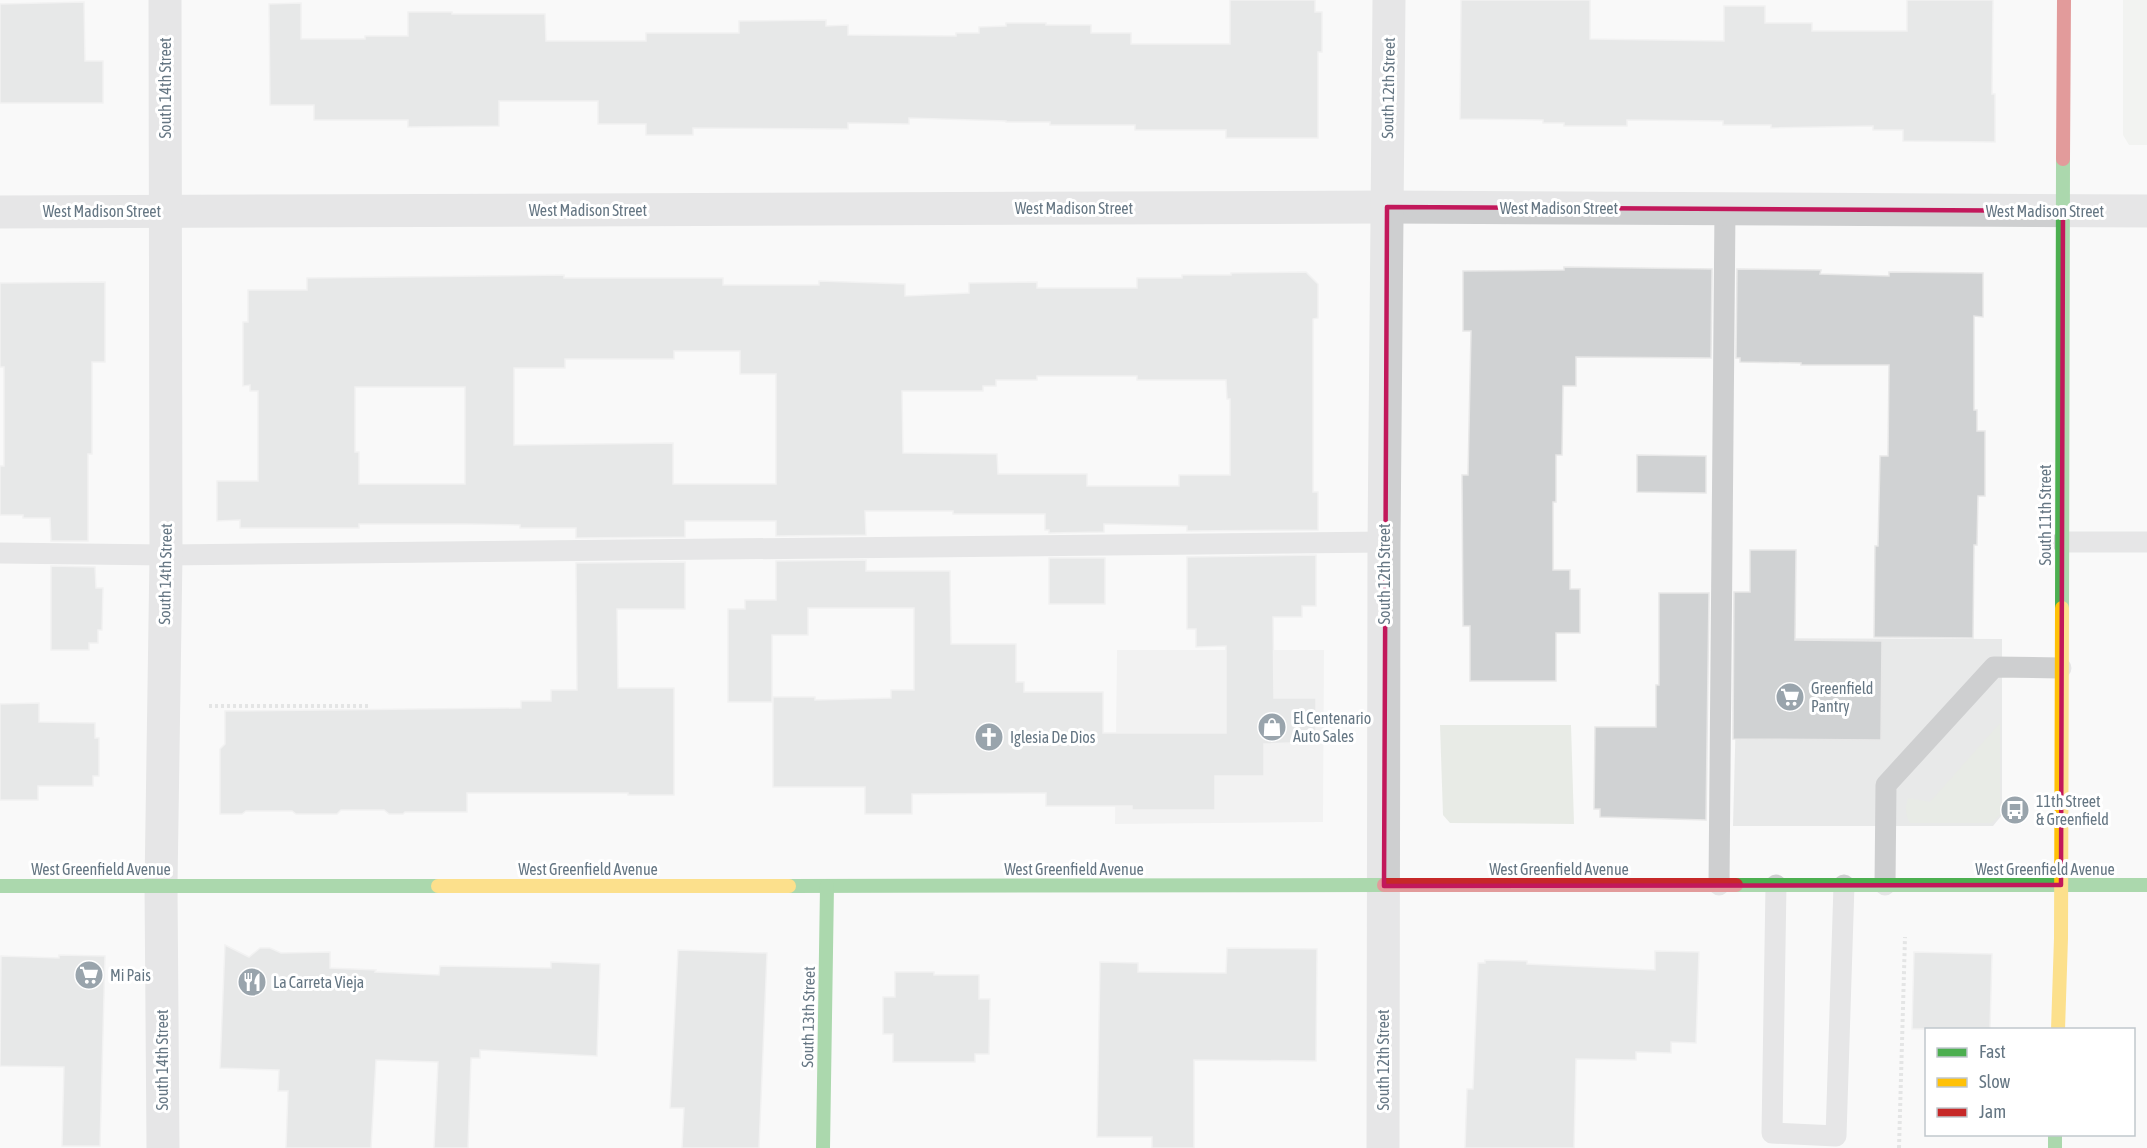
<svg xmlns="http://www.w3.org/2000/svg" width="2147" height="1148" font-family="'Asap Condensed',sans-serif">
	<rect width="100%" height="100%" fill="#f9f9f9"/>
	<g fill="#e8e9e9">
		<polygon points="1738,638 2002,639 2002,815 1993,826 1733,826"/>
		<polygon points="1117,650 1324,650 1323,822 1115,824"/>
	</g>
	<g fill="#e8ebe6">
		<polygon points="2123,0 2147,0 2147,145 2129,145 2123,135"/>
		<path d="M2000,723V815L1991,823H1910C1905,814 1905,808 1908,798L1930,802Z"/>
		<polygon points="1440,725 1571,725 1574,824 1450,823 1443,815"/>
	</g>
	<g fill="#d0d2d3" stroke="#e8e8e8" stroke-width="1.5" fill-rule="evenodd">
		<polygon points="1230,0 1315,0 1315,12 1322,12 1322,52 1318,52 1318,138 1226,138 1226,130 1135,130 1135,125 1050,125 1050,122 1006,122 1006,121 909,118 909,124 848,123 848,129 693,128 693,135 646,135 646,124 598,124 598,101 499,101 499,126 408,127 408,120 314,120 314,105 270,105 269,4 301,3 301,39 365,39 365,36 408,36 408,12 452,12 452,14 545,14 546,41 646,41 646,33 739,33 739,21 826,20 826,26 848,25 848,35 956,36 956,33 979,33 979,27 1006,26 1006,23 1046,23 1046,25 1091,25 1091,33 1131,33 1131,44 1230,44"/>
		<polygon points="1461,0 1590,0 1590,39 1724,41 1724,6 1765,6 1765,23 1812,23 1812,31 1907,31 1907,0 1993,0 1992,94 1995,94 1995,142 1903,141 1903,130 1873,130 1873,126 1771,128 1771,125 1723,125 1723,121 1627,120 1627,126 1564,126 1564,123 1543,123 1543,120 1460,119"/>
		<polygon points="84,2 85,61 103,61 103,103 0,103 0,4"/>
		<polygon points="1564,267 1712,269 1711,358 1576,357 1576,386 1563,386 1562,455 1556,455 1556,502 1553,502 1553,570 1570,570 1570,589 1580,589 1580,633 1556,633 1556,681 1470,681 1470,626 1463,626 1462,475 1468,475 1471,331 1463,331 1463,271 1564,270"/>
		<polygon points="1737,269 1821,270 1820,274 1889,276 1889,272 1983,273 1983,317 1974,316 1974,410 1977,410 1977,431 1985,431 1985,496 1978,496 1977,545 1974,545 1973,638 1874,637 1875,546 1878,546 1880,456 1888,456 1889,365 1801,365 1801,363 1740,362 1740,358 1736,358"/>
		<path d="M1306,272L1318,284V318L1313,319V492H1318V530L1187,531V526L1104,524V532L1049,533V530H1045V514H953V511H865L866,535L776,536V521H685V537L576,538V528H520V525L466,524H359V528H240V520L217,521V481H258V391H250V385L243,386V322H248V290H307V278L564,275V278H723V285H819V281L905,284V296L969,293V283L1037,282V288H1137V278H1182V275H1231V273ZM674,351H740V374H776V484H673V443L514,445V368H565V359H674ZM1037,376H1137V380H1226L1227,399H1230V475H1179V486H1087V474H998L997,454L903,453L902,391H983V386H996V380H1037ZM355,387H465V484H359V452H355Z"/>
		<polygon points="105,282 105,362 92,362 92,454 88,454 88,541 51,541 50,518 23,518 23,515 0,515 0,466 4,466 4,367 0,367 0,283"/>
		<polygon points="1637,455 1706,456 1706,493 1637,492"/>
		<polygon points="1750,550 1796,550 1795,640 1882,641 1881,740 1733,739 1734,592 1750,592"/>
		<polygon points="1316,555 1316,606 1302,606 1302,617 1273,617 1274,698 1316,698 1316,742 1264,744 1264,776 1215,776 1215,810 1132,810 1132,806 1046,806 1046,793 912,794 912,814 865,814 865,787 773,787 773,697 815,697 815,700 891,698 891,690 914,690 914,608 808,608 808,635 772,635 772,702 728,702 728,609 745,609 745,600 776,600 776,561 866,560 866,571 950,571 951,644 1016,644 1016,682 1024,682 1024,692 1103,692 1103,733 1226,733 1226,646 1196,647 1196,629 1187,629 1187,557"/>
		<rect x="1049" y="558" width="56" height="46"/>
		<polygon points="685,562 685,609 617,609 618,688 674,688 674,795 628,795 628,793 467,793 467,812 405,812 403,814 389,814 384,810 341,810 337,814 296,814 292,811 246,811 242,814 220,814 220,749 225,744 225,711 521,708 521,701 551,701 551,690 577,690 576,563"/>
		<polygon points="51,566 95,567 96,588 103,588 102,630 98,630 98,643 89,643 89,650 51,650"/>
		<polygon points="1659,593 1709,593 1706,820 1600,817 1600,809 1594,809 1595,727 1656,727 1656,685 1659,685"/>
		<polygon points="39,703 39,722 95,723 95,738 99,738 99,776 93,776 93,786 38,786 38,800 0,800 0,704"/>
		<polygon points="225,945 249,957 260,948 270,948 281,953 330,952 330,968 376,970 375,972 439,975 440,966 551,968 551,962 600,964 597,1056 480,1050 480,1058 471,1058 468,1148 434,1148 438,1062 376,1060 371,1148 286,1148 288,1091 278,1091 279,1070 220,1068"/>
		<polygon points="1227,948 1317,949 1316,1061 1194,1060 1194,1148 1152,1148 1152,1137 1097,1137 1100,962 1138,963 1138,972 1226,973"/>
		<polygon points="678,950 767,953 759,1148 682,1148 684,1108 670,1108"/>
		<polygon points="1655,951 1699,952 1696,1043 1671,1042 1671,1053 1636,1052 1636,1060 1576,1059 1574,1148 1465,1148 1467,1089 1473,1089 1478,963 1485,963 1485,960 1527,961 1527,964 1655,970"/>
		<polygon points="1914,952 1992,954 1990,1029 1912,1029"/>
		<polygon points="59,955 105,956 100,1146 62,1146 64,1067 0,1066 1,956 59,958"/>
		<polygon points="895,972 934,972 934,975 979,975 979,999 990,999 989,1054 975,1054 975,1062 893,1062 893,1034 883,1034 883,997 895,997"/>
	</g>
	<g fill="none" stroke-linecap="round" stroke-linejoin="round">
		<g stroke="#cbcccd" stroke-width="4" stroke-dasharray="3 3" stroke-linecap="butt">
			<polyline points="209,706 368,706"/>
			<polyline points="1899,1148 1905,937"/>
		</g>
		<g stroke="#cecfd0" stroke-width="21">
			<polyline points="2062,542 2147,542"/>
			<polyline points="0,553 166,555 1384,542"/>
			<polyline points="1719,885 1725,209"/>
			<polyline points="1776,885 1772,1133 1836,1136 1844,885"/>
			<polyline points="1885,885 1886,785 1994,667 2061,668"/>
		</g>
		<g stroke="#cecfd0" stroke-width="33">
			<polyline points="0,212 1387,207 2147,211"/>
			<polyline points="163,1148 161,886 166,555 165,0"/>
			<polyline points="1383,1148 1384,542 1389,0"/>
		</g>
		<g stroke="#4caf50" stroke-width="14">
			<polyline points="2062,608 2063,159"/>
			<polyline points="1736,885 2147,885"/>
			<polyline points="0,886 438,886"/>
			<polyline points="789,886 1384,885"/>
			<polyline points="2055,1134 2055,1148"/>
			<polyline points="823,1148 827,886"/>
		</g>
		<g stroke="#ffc107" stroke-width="14">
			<polyline points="438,886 789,886"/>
			<polyline points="2058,1030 2061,938 2062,608"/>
		</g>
		<g stroke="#c62828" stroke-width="14">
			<polyline points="2063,159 2064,0"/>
			<polyline points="1384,885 1736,885"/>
		</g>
	</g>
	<path d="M0 0H2147V1148H0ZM1387,207L2063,211L2061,885L1384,886Z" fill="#f9f9f9" fill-opacity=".55" fill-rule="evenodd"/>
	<path fill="none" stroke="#c2185b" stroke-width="4.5" stroke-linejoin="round" d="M1387,207L2063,211L2061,885L1384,886Z"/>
	<defs>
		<g id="supermarket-disc" transform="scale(1.5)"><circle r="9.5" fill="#99a4ac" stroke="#fff"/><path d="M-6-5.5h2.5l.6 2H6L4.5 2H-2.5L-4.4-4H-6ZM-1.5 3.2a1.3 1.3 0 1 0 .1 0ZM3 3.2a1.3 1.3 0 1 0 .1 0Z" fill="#fff"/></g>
		<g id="shop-disc" transform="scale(1.5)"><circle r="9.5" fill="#99a4ac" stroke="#fff"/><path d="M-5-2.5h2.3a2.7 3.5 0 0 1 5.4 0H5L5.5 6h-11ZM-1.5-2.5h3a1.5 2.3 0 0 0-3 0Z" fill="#fff"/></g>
		<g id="church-disc" transform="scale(1.5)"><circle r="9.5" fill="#99a4ac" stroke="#fff"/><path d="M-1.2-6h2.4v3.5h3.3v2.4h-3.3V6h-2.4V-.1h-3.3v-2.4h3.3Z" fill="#fff"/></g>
		<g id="bus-disc" transform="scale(1.5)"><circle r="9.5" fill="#99a4ac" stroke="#fff"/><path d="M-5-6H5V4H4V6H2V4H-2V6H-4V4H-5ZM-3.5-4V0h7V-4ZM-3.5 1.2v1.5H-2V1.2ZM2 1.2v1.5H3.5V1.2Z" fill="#fff"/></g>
		<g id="restaurant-disc" transform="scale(1.5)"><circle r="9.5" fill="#99a4ac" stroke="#fff"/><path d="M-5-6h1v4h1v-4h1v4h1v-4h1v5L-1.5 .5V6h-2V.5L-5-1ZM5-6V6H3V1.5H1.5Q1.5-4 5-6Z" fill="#fff"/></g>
	</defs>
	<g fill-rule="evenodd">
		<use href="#supermarket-disc" x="1790" y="697"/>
		<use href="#shop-disc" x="1272" y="727"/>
		<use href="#church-disc" x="989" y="737"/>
		<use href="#bus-disc" x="2015" y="810"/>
		<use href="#supermarket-disc" x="89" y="975"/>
		<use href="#restaurant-disc" x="252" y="982"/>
	</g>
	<g text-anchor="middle" stroke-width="6" stroke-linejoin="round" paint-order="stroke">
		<g font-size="16" fill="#657683" stroke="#fff">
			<text transform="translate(165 88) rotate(-90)" y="6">South 14th Street</text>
			<text transform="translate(1388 88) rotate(-89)" y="6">South 12th Street</text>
			<text x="1074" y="214">West Madison Street</text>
			<text x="1559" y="214">West Madison Street</text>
			<text x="588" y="216">West Madison Street</text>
			<text x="102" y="217">West Madison Street</text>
			<text x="2045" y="217">West Madison Street</text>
			<text transform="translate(2045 515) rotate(-90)" y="6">South 11th Street</text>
			<text transform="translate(165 574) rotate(-89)" y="6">South 14th Street</text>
			<text transform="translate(1384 574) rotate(-90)" y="6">South 12th Street</text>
			<text x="101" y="875">West Greenfield Avenue</text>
			<text x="588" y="875">West Greenfield Avenue</text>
			<text x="1074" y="875">West Greenfield Avenue</text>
			<text x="1559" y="875">West Greenfield Avenue</text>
			<text x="2045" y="875">West Greenfield Avenue</text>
			<text transform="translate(808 1017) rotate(-89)" y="6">South 13th Street</text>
			<text transform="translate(162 1060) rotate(-90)" y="6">South 14th Street</text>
			<text transform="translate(1383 1060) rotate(-90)" y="6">South 12th Street</text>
		</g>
		<g font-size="16" fill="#657683" stroke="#fff" text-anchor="start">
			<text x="1811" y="694">Greenfield<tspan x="1811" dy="18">Pantry</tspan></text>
			<text x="1293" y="724">El Centenario<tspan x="1293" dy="18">Auto Sales</tspan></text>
			<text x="1010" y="743">Iglesia De Dios</text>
			<text x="2036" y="807">11th Street<tspan x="2036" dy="18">&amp; Greenfield</tspan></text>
			<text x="110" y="981">Mi Pais</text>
			<text x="273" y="988">La Carreta Vieja</text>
		</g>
	</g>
	<rect x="1925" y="1028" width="210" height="108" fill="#ffffff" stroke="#c1c8cd" stroke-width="1.5"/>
	<rect x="1937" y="1048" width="30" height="9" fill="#4caf50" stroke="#c1c8cd" stroke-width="1.5"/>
	<text x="1979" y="1058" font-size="18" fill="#657683">Fast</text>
	<rect x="1937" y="1078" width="30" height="9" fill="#ffc107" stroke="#c1c8cd" stroke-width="1.5"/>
	<text x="1979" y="1088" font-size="18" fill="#657683">Slow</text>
	<rect x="1937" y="1108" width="30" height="9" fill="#c62828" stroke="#c1c8cd" stroke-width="1.5"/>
	<text x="1979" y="1118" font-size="18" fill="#657683">Jam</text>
</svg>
